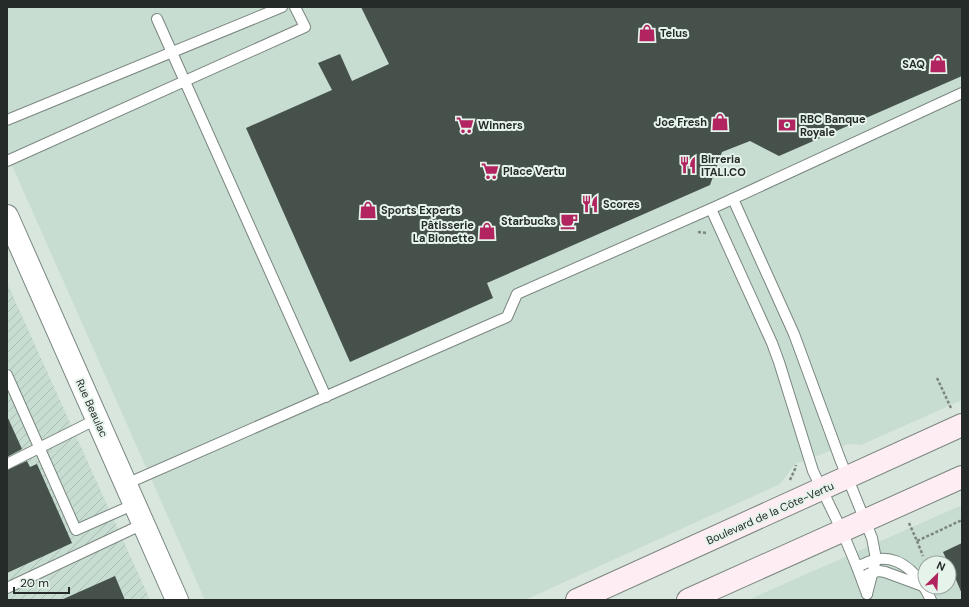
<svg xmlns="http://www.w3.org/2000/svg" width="969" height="607" font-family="'DM Sans',sans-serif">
	<defs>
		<pattern id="industrial-furrows" width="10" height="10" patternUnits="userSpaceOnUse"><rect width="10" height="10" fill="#c8ddd1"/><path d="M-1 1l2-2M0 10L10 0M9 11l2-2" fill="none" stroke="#acbeb3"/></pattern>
	</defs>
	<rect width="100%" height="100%" fill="#d8e6de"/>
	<g fill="#c8ddd1" fill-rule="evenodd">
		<polygon points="7,7 962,7 962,400 861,445 849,444 795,464 780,484 525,600 205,600 7,154"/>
		<path d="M962,505V600H748ZM925,563H949V587H925Z"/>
	</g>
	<polygon fill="url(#industrial-furrows)" points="7,283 150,600 7,600"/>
	<g fill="#45514a">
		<polygon points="361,7 962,7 962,76 779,156 750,141 722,152 710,185 487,283 493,298 350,362 246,128 332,90 318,63 340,54 352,81 389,64"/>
		<polygon points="7,416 22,449 7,457"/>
		<polygon points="27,461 30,467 37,464 72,543 7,573 7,470"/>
		<polygon points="962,543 962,594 949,563 948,563 943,552"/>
		<polygon points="115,576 125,600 61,600"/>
	</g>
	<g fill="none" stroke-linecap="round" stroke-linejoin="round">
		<g stroke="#7a867f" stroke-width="12">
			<g id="service">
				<polyline points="157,19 326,397"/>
				<polyline points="7,120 282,7"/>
				<polyline points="7,161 305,27 295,7"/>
				<polyline points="733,199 794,334 840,459 872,538 876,559 867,594"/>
				<polyline points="711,209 772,343 779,362 813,471 842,531 857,567 867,594"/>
				<polyline points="7,375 76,530 135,504"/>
				<polyline points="7,464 97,419"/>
				<polyline points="126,484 507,317 517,294 715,207 962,93"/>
				<path d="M857,567C864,564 871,560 878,559C904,556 921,579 931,600"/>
				<polyline points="868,574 879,571 885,572 923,586"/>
				<polyline points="7,588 143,524"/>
			</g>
		</g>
		<g stroke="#7a867f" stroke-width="24">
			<polyline id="tertiary" points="7,216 177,600"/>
		</g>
		<g stroke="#7a867f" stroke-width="24">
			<g id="secondary">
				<polyline points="577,600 962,425"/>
				<polyline points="688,600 962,477"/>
			</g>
		</g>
		<g stroke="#7c8680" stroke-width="2.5" stroke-dasharray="3 2" stroke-linecap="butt">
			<polyline points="698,232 707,233"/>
			<polyline points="937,378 951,408"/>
			<polyline points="790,480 795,469 796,465"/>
			<polyline points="909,523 917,541 962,520"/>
			<polyline points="917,541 923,556"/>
		</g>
		<use href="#service" stroke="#fff" stroke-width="10"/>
		<use href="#tertiary" stroke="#fff" stroke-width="22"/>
		<use href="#secondary" stroke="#feedf2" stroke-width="22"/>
	</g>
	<defs>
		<g id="shop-bare" transform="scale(1.38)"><path d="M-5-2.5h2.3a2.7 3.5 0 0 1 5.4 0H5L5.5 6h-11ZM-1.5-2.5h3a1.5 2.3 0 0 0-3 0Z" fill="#b1245f" stroke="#e5f3eb" stroke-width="2.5" paint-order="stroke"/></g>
		<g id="supermarket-bare" transform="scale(1.38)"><path d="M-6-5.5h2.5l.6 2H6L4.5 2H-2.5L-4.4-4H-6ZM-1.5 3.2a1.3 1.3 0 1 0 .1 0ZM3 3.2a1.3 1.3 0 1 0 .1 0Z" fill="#b1245f" stroke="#e5f3eb" stroke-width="2.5" paint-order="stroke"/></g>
		<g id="bank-bare" transform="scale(1.38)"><path d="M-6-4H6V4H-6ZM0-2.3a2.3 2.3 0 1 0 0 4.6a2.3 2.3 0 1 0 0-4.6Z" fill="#b1245f" stroke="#e5f3eb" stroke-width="2.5" paint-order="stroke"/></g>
		<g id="restaurant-bare" transform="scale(1.38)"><path d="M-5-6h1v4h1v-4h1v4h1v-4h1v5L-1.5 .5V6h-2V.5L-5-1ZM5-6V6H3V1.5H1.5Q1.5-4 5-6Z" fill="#b1245f" stroke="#e5f3eb" stroke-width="2.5" paint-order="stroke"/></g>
		<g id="cafe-bare" transform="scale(1.38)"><path d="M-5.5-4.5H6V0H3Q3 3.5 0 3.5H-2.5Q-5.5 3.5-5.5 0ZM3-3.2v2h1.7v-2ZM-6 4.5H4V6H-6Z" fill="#b1245f" stroke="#e5f3eb" stroke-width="2.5" paint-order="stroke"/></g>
	</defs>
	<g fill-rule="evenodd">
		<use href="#shop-bare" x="647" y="33"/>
		<use href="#shop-bare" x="938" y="64"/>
		<use href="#shop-bare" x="720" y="122"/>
		<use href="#supermarket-bare" x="465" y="125"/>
		<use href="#bank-bare" x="787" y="125"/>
		<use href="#restaurant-bare" x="688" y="165"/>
		<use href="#supermarket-bare" x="490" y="171"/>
		<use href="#restaurant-bare" x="590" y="204"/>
		<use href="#shop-bare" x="368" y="210"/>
		<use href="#cafe-bare" x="569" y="221"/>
		<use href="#shop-bare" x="487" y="231"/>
	</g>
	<g text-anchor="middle" stroke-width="4" stroke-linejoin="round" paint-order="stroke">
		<g font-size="11" font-weight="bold" fill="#252b28" stroke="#e5f3eb" text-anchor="start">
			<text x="660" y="37">Telus</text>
			<text x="925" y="68" text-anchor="end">SAQ</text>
			<text x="800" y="123">RBC Banque<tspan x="800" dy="13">Royale</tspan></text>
			<text x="707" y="126" text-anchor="end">Joe Fresh</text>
			<text x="478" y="129">Winners</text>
			<text x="701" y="163">Birreria<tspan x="701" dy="13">ITALI.CO</tspan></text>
			<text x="503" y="175">Place Vertu</text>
			<text x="603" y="208">Scores</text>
			<text x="381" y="214">Sports Experts</text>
			<text x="556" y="225" text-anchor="end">Starbucks</text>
			<text x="474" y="229" text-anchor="end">Pâtisserie<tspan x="474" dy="13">La Bionette</tspan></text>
		</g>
		<g font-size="11" fill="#252b28" stroke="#e5f3eb">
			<text transform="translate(92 408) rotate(66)" y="4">Rue Beaulac</text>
			<text transform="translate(770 513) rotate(-24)" y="4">Boulevard de la Côte-Vertu</text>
		</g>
	</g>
	<rect width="969" height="607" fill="none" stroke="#252b28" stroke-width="16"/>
	<g transform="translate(937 575) rotate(24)"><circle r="19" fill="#e5f3eb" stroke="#98a39d"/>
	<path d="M0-3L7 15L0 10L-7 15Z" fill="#b1245f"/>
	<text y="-6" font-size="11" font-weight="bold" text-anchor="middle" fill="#252b28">N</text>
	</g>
	<path d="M14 587v6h55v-6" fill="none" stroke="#252b28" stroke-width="2"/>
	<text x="20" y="587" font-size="12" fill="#252b28" stroke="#e5f3eb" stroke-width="3" paint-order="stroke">20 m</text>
</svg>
